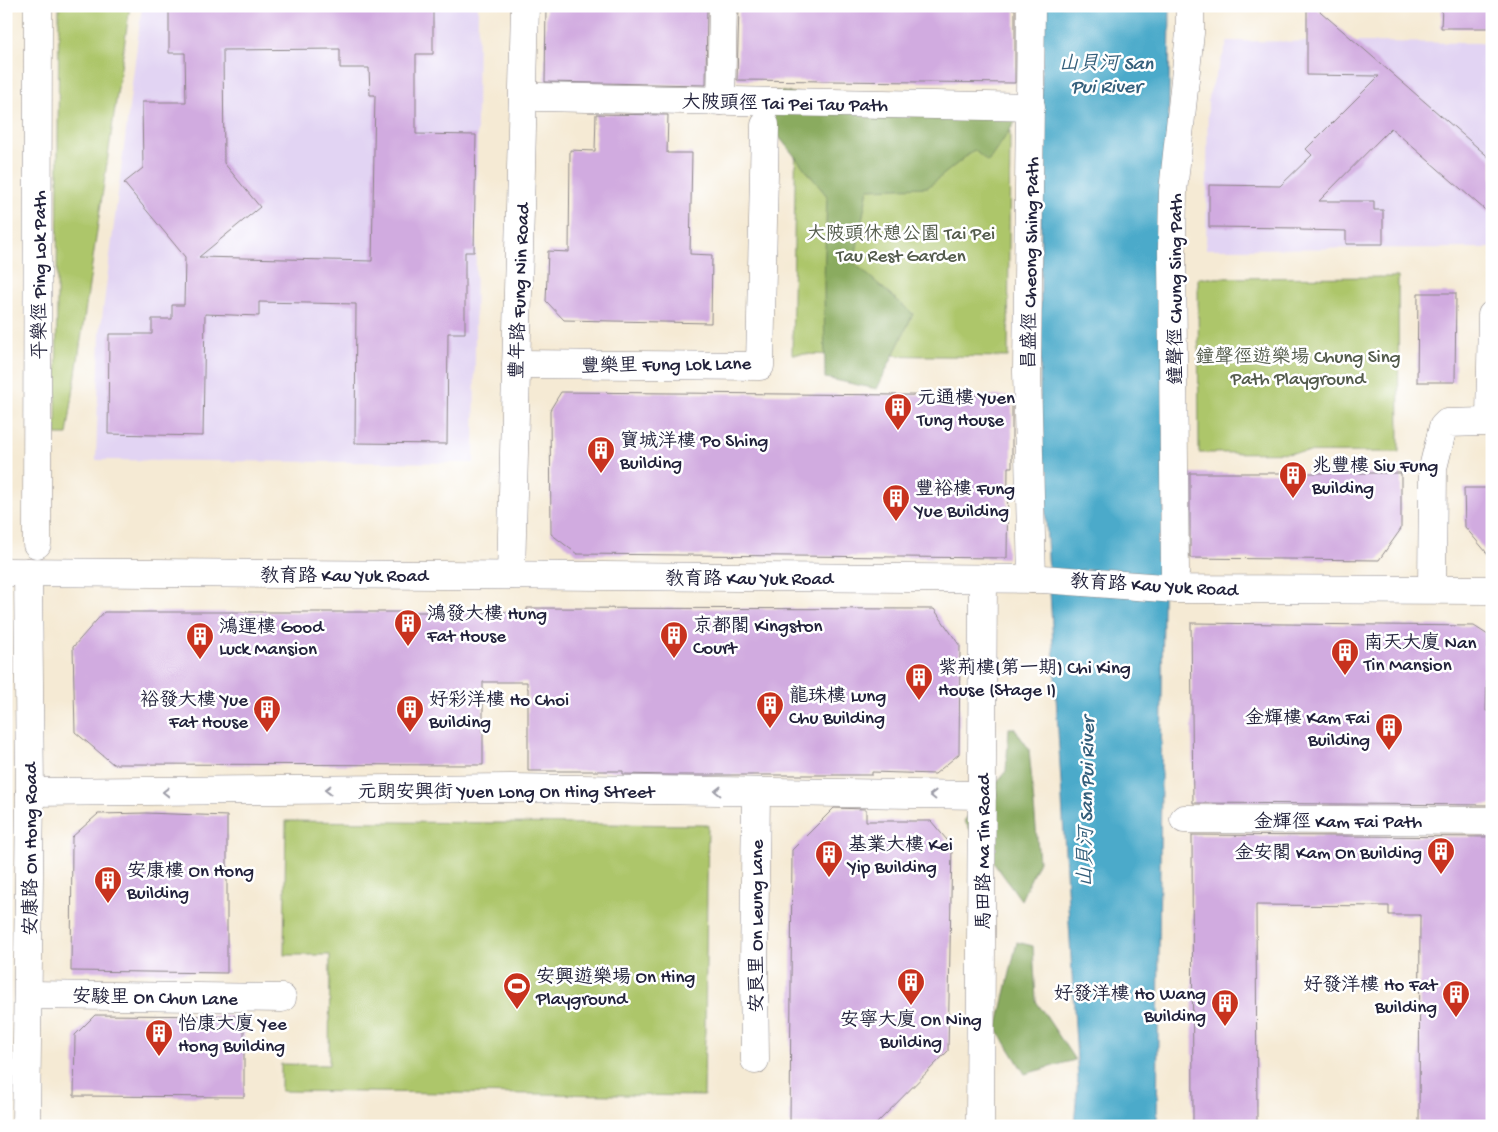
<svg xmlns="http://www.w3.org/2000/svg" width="1498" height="1132" font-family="'Gochi Hand','LXGW WenKai TC',sans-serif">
	<rect width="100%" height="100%" fill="#fff"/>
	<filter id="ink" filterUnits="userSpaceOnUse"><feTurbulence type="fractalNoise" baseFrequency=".02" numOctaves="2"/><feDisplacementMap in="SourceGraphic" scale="10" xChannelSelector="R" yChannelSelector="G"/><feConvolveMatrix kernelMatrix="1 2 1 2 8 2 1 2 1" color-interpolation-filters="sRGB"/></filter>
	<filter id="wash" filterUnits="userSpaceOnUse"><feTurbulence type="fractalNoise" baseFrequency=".0096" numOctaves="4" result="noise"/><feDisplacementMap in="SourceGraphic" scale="20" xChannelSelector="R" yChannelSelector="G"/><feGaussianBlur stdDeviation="1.12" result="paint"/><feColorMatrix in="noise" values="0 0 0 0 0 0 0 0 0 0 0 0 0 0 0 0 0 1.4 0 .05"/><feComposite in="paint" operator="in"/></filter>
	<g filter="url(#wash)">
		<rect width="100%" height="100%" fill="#f5ead4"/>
		<g fill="#e2d4f3">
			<polygon points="142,6 478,6 474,463 96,460 100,334"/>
			<polygon points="1228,41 1492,43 1492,248 1206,249 1208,97"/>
		</g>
		<g fill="#adc66b" stroke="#687453">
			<polygon points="59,6 130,6 67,435 56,435"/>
			<polygon points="796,127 1010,131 1008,357 792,354"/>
			<polygon points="1398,277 1399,452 1199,453 1198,278"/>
			<polygon points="286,821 708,825 704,1096 281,1091 281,1064 329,1065 330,955 284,955"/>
		</g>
		<g fill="#8aab5f" stroke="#56664d">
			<polygon points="775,91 1018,118 988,162 974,150 928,187 868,189 854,263 913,314 877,389 825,378 824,280 827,196 766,121"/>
			<polygon points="1009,728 1014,728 1029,749 1039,861 1021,900 964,821 1006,771"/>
			<polygon points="1017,942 1033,946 1036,1001 1075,1060 1025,1074 997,1029"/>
		</g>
		<polygon fill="#4baaca" stroke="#366682" points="1042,6 1170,6 1157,1126 1074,1126 1078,1079 1040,417"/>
		<g id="blocks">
			<g fill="#d1abe0" fill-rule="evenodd">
				<path d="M169,6H433V54H416V134L476,135L474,252H465V333H448L447,444L355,443L356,304L259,302V316L205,314L203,436L108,434L109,334H152V319H172V305H184L185,257L124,183L143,168L142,102H186L185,53H169ZM340,49V68H369L370,95H375L372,261L199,257L260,207L224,163L223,50Z"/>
				<polygon points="546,6 707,6 706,85 545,82"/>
				<polygon points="1307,6 1314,6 1492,160 1492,216 1391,128 1319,201 1374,201 1374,210 1383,210 1383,244 1346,244 1346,231 1300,230 1300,228 1209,227 1209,185 1280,186 1312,155 1306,149 1379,76 1307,75"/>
				<polygon points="1442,6 1492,6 1492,28 1441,28"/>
				<polygon points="739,7 1015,9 1015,83 737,80"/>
				<polygon points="596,114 668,115 667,153 692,153 690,254 712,255 711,323 564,320 546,301 548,251 569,252 570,150 595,151"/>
				<polygon points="1418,293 1456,293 1455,382 1417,382"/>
				<polygon points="561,392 1012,396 1012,467 1008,467 1007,558 577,554 551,534 550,410"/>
				<polygon points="1190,473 1401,473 1401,529 1379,560 1190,558"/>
				<polygon points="1464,488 1492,488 1492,559 1465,527"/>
				<polygon points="527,608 934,609 960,646 959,754 935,774 872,772 872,775 670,775 623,774 623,771 528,771 528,688 527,688 527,682 483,682 483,765 113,764 75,732 73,647 104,612 527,612"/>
				<polygon points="1191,623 1474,626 1488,635 1486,711 1492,711 1492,805 1193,803"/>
				<polygon points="834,808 866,809 866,821 931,821 952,846 948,1051 875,1125 790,1124 792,850"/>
				<polygon points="146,813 227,816 227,973 71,971 72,837 98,814"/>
				<polygon points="1192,835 1492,837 1492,1126 1419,1126 1420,915 1389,915 1389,906 1256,905 1257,1126 1193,1126"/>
				<polygon points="95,1015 244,1016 244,1097 74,1096 75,1035"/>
			</g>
		</g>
	</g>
	<g filter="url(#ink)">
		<use href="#blocks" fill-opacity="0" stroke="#8c8688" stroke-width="1"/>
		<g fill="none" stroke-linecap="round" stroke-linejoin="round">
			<g stroke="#8c8688" stroke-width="29">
				<g id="minor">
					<polyline points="1031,6 1027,372 1032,579"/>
					<polyline points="538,97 1031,107"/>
					<polyline points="721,101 723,6"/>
					<polyline points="516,364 760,366 765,125"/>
					<polyline points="37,544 38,6"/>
					<polyline points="6,572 1043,579 1176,589 1492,590"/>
					<polyline points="1175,573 1172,248 1173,191 1190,33 1190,6"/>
					<polyline points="511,575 525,6"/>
					<polyline points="1432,589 1433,468 1443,427 1447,423 1484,422 1490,418 1492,315"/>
					<polyline points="30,792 511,788 982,795"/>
					<polyline points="1184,819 1492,821"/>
					<polyline points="28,995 282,998"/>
					<polyline points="755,1060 754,969 756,792"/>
					<polyline points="26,1126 30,792 28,572"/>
					<polyline points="980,1126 983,578"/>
				</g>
			</g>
			<use href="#minor" stroke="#fff" stroke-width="28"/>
		</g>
		<defs><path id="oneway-chevron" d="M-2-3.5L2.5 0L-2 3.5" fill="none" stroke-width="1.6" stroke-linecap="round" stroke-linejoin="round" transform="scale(1.25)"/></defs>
		<g stroke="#9c9ca7">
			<use href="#oneway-chevron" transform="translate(328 790) rotate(179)"/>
			<use href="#oneway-chevron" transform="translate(718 791) rotate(-179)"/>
			<use href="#oneway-chevron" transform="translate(166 792) rotate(180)"/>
			<use href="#oneway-chevron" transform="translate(933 795) rotate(-179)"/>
		</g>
	</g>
	<defs>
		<g id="building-pin" transform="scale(1.4375)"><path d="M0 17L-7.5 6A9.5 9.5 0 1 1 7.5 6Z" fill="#c8321e" stroke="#fff"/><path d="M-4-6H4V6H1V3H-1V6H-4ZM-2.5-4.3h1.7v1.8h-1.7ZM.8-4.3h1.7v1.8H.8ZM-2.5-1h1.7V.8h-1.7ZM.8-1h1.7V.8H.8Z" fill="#fff"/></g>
		<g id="stadium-pin" transform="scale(1.4375)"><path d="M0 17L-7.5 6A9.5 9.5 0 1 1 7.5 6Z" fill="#c8321e" stroke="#fff"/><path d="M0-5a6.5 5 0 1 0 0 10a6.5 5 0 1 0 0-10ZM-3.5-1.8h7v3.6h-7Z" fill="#fff"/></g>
	</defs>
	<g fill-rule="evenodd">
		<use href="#building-pin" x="898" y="407"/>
		<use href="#building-pin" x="601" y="450"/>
		<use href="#building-pin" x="1293" y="475"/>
		<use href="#building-pin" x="896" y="498"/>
		<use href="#building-pin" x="408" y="623"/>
		<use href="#building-pin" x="674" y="635"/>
		<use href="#building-pin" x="200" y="636"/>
		<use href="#building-pin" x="1345" y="652"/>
		<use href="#building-pin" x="919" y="677"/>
		<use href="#building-pin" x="770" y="705"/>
		<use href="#building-pin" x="267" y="709"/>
		<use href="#building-pin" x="410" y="709"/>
		<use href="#building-pin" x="1389" y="727"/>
		<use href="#building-pin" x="1441" y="851"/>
		<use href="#building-pin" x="829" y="854"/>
		<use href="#building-pin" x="108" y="880"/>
		<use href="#building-pin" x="911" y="982"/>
		<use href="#stadium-pin" x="517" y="986"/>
		<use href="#building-pin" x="1456" y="994"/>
		<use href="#building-pin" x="1225" y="1003"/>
		<use href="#building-pin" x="159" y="1033"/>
	</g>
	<g text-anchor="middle" stroke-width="5" stroke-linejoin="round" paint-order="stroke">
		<g font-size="19" fill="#22223b" stroke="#fff">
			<text transform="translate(785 102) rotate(1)" y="7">大陂頭徑 Tai Pei Tau Path</text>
			<text transform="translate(1029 263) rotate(-89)" y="7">昌盛徑 Cheong Shing Path</text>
			<text transform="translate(38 275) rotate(-90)" y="7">平樂徑 Ping Lok Path</text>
			<text transform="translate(1174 289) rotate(-90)" y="7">鐘聲徑 Chung Sing Path</text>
			<text transform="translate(518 291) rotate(-88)" y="7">豐年路 Fung Nin Road</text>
			<text transform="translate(666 363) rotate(-1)" y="7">豐樂里 Fung Lok Lane</text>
			<text x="344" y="581">教育路 Kau Yuk Road</text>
			<text x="749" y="584">教育路 Kau Yuk Road</text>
			<text transform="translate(1154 584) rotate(3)" y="7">教育路 Kau Yuk Road</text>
			<text x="506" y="797">元朗安興街 Yuen Long On Hing Street</text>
			<text x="1338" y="827">金輝徑 Kam Fai Path</text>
			<text transform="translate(29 849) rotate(-90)" y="7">安康路 On Hong Road</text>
			<text transform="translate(982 852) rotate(-90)" y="7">馬田路 Ma Tin Road</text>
			<text transform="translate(755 926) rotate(-90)" y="7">安良里 On Leung Lane</text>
			<text transform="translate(155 996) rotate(1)" y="7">安駿里 On Chun Lane</text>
		</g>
		<g font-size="19" fill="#535b4c" stroke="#fff">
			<text x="901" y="239">大陂頭休憩公園 Tai Pei<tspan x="901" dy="22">Tau Rest Garden</tspan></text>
			<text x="1298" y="362">鐘聲徑遊樂場 Chung Sing<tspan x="1298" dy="22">Path Playground</tspan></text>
		</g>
		<g font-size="19" fill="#22223b" stroke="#fff" text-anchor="start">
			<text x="917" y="403">元通樓 Yuen<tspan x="917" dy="22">Tung House</tspan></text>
			<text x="620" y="446">寶城洋樓 Po Shing<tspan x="620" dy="22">Building</tspan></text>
			<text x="1312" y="471">兆豐樓 Siu Fung<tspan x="1312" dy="22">Building</tspan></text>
			<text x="915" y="494">豐裕樓 Fung<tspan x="915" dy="22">Yue Building</tspan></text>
			<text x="427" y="619">鴻發大樓 Hung<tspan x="427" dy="22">Fat House</tspan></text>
			<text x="693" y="631">京都閣 Kingston<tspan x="693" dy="22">Court</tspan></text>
			<text x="219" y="632">鴻運樓 Good<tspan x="219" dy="22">Luck Mansion</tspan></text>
			<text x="1364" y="648">南天大廈 Nan<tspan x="1364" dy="22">Tin Mansion</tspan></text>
			<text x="938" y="673">紫荊樓(第一期) Chi King<tspan x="938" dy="22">House (Stage I)</tspan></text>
			<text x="789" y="701">龍珠樓 Lung<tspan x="789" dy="22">Chu Building</tspan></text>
			<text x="248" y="705" text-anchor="end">裕發大樓 Yue<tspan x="248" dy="22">Fat House</tspan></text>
			<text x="429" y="705">好彩洋樓 Ho Choi<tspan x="429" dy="22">Building</tspan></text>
			<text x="1370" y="723" text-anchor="end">金輝樓 Kam Fai<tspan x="1370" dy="22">Building</tspan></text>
			<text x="848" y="850">基業大樓 Kei<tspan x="848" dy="22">Yip Building</tspan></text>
			<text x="1422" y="858" text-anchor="end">金安閣 Kam On Building</text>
			<text x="127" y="876">安康樓 On Hong<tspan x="127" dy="22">Building</tspan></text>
			<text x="536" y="982">安興遊樂場 On Hing<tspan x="536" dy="22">Playground</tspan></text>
			<text x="1437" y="990" text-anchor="end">好發洋樓 Ho Fat<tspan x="1437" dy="22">Building</tspan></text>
			<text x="1206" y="999" text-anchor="end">好發洋樓 Ho Wang<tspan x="1206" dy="22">Building</tspan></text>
			<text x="911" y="1025" text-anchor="middle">安寧大廈 On Ning<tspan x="911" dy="22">Building</tspan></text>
			<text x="178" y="1029">怡康大廈 Yee<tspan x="178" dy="22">Hong Building</tspan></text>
		</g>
		<g font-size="20" font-style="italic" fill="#345f7b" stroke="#fff">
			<text x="1106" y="69">山貝河 San<tspan x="1106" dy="23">Pui River</tspan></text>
			<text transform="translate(1085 802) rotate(-89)" y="7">山貝河 San Pui River</text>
		</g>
	</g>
	<rect width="1498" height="1132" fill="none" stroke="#fff" stroke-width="25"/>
</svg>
